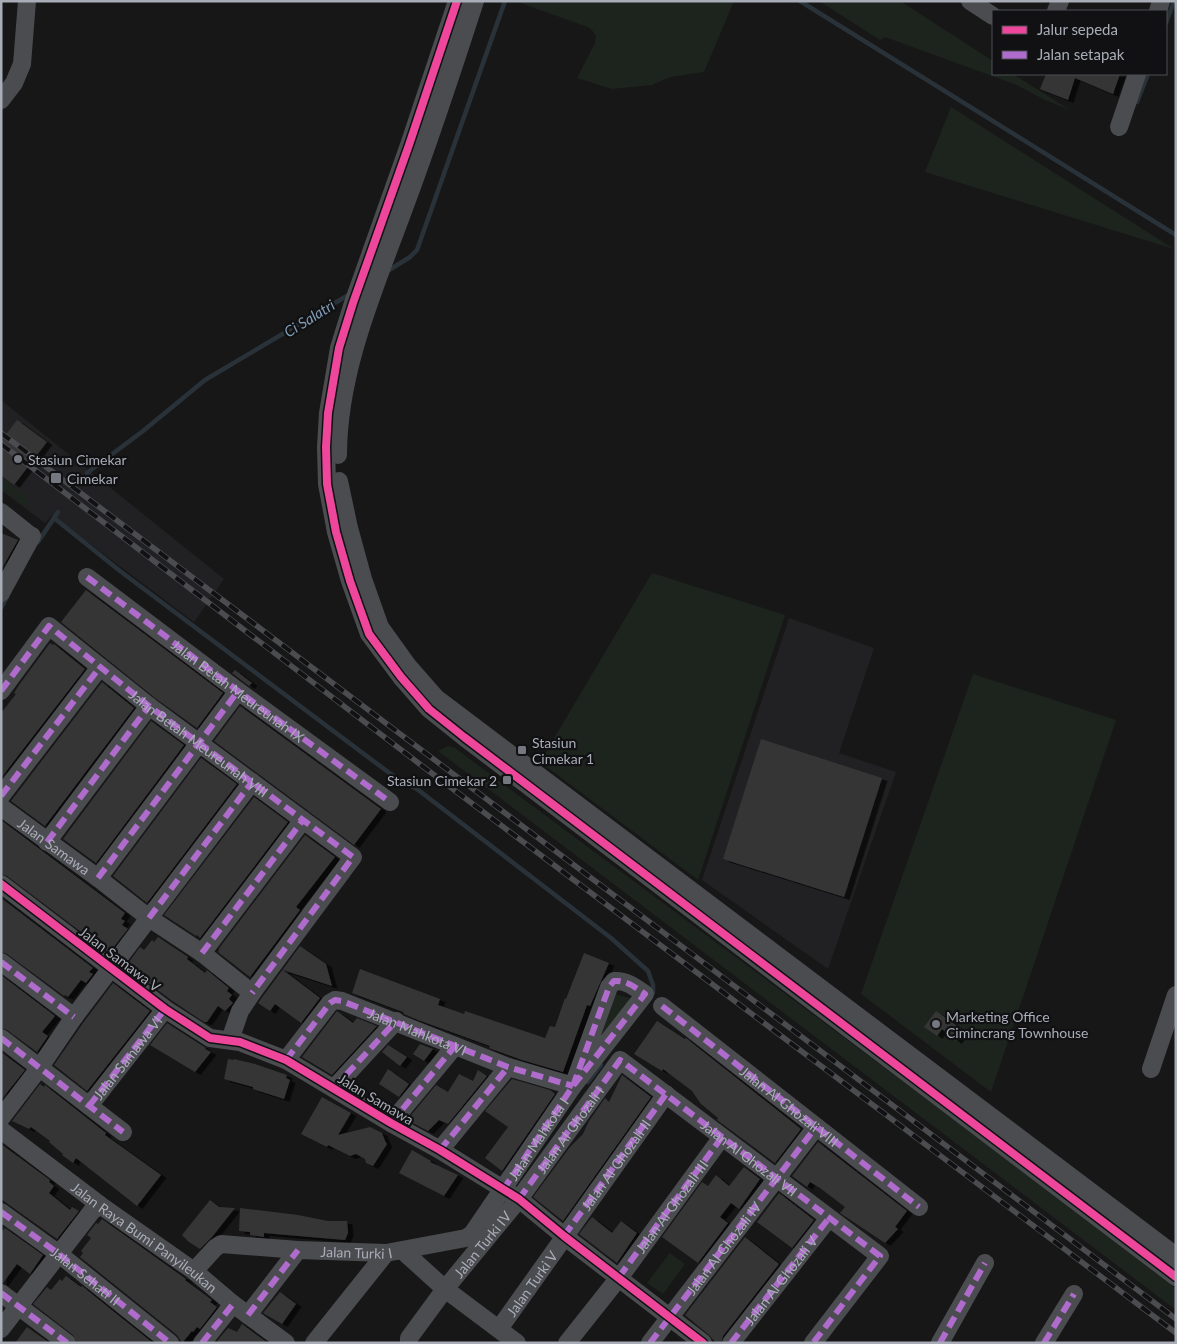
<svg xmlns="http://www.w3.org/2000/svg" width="1177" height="1344" font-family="Lato,sans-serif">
	<defs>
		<filter id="shadow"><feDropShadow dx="5.5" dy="3" stdDeviation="0" flood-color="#0009"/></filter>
	</defs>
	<rect width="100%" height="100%" fill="#171717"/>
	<g fill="#212123">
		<polygon points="1,400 224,579 194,622 52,515 45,523 1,490"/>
		<polygon points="789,618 874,648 839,753 896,772 828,969 702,880"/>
	</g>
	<g fill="#1d241e">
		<polygon points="522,1 734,1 704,72 670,77 652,85 612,89 577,78 595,43 596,35 590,28 521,3"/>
		<polygon points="819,1 900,1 993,61 993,74 1013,74 1070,110 1043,99 1017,85 885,37 880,40"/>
		<polygon points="951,107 1174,249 925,172"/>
		<polygon points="1,477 30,500 25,507 1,488"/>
		<polygon points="652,573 785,615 698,880 540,762"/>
		<polygon points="973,674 1116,720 991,1092 861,994"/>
		<polygon points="448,746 455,748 999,1153 1176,1289 1176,1310 438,751"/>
		<polygon points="611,993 640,1001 584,1070"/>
		<polygon points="670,1253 685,1264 663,1294 647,1283"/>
	</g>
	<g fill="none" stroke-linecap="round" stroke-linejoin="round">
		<g stroke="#2a3239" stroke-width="4.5">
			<polyline points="800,1 1176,235"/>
			<polyline points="1166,23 1174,1"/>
			<polyline points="1137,102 1148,74"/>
			<polyline points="386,272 410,257 417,250 505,1"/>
			<polyline points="87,473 143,431 205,380 350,294"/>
			<polyline points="54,518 120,571 376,763 399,780 417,789 611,938 648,971 653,985 653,993"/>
			<polyline points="38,542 58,512"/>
			<polyline points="1,608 7,597"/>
			<polyline points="588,1082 601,1065"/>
		</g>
	</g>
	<g fill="#353536" filter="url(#shadow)">
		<polygon points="1046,74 1120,74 1113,94 1075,78 1068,100 1040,89"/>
		<polygon points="17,420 47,442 14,485 1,475 1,441"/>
		<polygon points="1,533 18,540 1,570"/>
		<polygon points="86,590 223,693 197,728 155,698 61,622"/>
		<polygon points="50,643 53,645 54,644 85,669 1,778 1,713 16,694 14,693 19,685"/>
		<polygon points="235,670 252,683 249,686 232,673"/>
		<polygon points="102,682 134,708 45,826 11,801"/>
		<polygon points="240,706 381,809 354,845 214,741"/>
		<polygon points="151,721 184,745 96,863 63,839"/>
		<polygon points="761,739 882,778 844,897 723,859"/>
		<polygon points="201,758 237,784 147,903 113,876"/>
		<polygon points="254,797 288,822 200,938 197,935 196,936 164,915"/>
		<polygon points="1,820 125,913 121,919 125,921 122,925 128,929 109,953 7,876 1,874"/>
		<polygon points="305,835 335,857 296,907 300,910 250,977 218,952 220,947"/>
		<polygon points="1,898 93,968 89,972 93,974 86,983 81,980 68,997 65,995 64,996 7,954 1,952"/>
		<polygon points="158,937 188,957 187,959 205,973 207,970 229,988 227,991 232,995 229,999 233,1003 225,1011 218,1006 207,1022 204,1022 171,1000 126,966 140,947 144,950 152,940 154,942"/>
		<polygon points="300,946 326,964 332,986 283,970 320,998 301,1023 275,1004 270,1011 258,1003"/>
		<polygon points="584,953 609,963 590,1006 587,1005 563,1072 522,1060 489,1048 490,1046 418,1020 404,1014 403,1012 352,993 360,969 440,999 438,1005 464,1014 465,1011 545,1038 550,1026 555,1027 565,998 566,999"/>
		<polygon points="1,975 55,1016 42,1032 48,1036 37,1052 7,1030 1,1028"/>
		<polygon points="113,983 150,1011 87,1091 54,1065 83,1023"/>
		<polygon points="337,1011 353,1023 357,1018 377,1026 332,1075 302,1057"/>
		<polygon points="936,1011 964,1031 956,1041 942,1029 937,1036 924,1027"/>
		<polygon points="657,1021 685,1039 686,1038 801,1129 775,1163 717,1120 718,1118 701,1104 692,1091 663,1069 662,1071 634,1054"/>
		<polygon points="167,1023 206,1048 205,1049 211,1052 195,1072 150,1045"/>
		<polygon points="420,1044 433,1049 424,1061 413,1054"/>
		<polygon points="388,1045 407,1057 400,1066 382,1052"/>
		<polygon points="1,1052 25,1070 1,1100"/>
		<polygon points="228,1059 233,1060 234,1059 255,1064 287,1075 286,1078 290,1080 284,1099 253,1089 253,1087 224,1079"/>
		<polygon points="388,1069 409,1084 399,1097 379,1084"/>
		<polygon points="478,1070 487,1076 448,1124 439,1120 428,1131 407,1120 436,1085 448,1092 459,1074 473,1081"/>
		<polygon points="622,1075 651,1097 563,1221 533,1197 570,1147 583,1134 589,1121 605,1098 609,1102"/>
		<polygon points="512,1079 550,1090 555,1094 502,1171 485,1158 508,1127 485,1111"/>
		<polygon points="40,1084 44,1087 45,1085 106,1133 105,1135 161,1175 137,1206 76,1158 73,1163 62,1155 63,1154 49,1142 50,1141 31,1127 29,1129 12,1121"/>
		<polygon points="322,1097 351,1113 338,1135 370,1127 382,1133 385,1141 387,1144 373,1166 366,1163 365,1159 356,1154 350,1156 328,1145 327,1147 301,1134"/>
		<polygon points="818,1142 907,1211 895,1227 898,1229 885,1243 840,1213 845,1207 820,1188 810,1182 807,1187 792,1176"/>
		<polygon points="1,1144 50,1180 49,1182 54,1186 49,1193 70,1210 72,1207 79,1211 57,1239 1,1199"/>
		<polygon points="412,1150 431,1161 430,1162 458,1175 444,1196 399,1173"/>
		<polygon points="744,1167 760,1179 739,1209 731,1203 720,1217 728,1223 698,1263 662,1237 702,1182 708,1186 716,1175 729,1186"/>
		<polygon points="779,1193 814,1220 792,1248 757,1222"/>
		<polygon points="210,1200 219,1207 235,1208 212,1237 200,1249 189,1242 182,1235"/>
		<polygon points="240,1208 298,1215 328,1221 347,1221 348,1233 345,1240 264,1233 264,1237 250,1235 250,1232 239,1231"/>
		<polygon points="592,1217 612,1233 621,1221 637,1233 617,1263 579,1234"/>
		<polygon points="102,1219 186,1279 185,1280 212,1300 210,1302 217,1307 200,1329 197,1327 193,1332 192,1331 182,1343 177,1335 80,1257 83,1253 81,1251 91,1238 87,1235 96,1223 98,1224"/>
		<polygon points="5,1228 43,1255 30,1274 17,1264 3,1283 1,1283 1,1232"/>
		<polygon points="745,1237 779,1264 723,1336 721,1343 716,1343 709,1335 685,1315"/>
		<polygon points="66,1276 81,1287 82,1286 153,1343 77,1343 73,1335 33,1304 47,1287 51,1290 60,1279 62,1281"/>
		<polygon points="280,1292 296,1304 282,1324 263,1313"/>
		<polygon points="242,1324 268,1343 220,1343 217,1341 228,1328 237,1332"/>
		<polygon points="27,1327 47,1341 49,1343 15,1343"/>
	</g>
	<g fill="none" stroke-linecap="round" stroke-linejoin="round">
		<g stroke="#4b4c50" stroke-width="18">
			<polyline points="457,1 409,145 353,303 339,348 328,413 326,447 327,484 336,532 350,581 369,634 401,677 429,709 464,737 1176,1277"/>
			<polyline points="970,1 993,16"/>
			<polyline points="1056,11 1060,1"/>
			<polyline points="1158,11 1161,1"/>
			<polyline points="1,100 14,83 22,64 27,1"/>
			<polyline points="1119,127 1137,74"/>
			<path d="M338 455C338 368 377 283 406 203 431 136 453 69 475 1"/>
			<polyline points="339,481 349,528 363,579 380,627 408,666 436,698 1176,1256"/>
			<polyline points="1,512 31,536"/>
			<polyline points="87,577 238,691 390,802"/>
			<polyline points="1,593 32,536"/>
			<polyline points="1,691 49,626 149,706 353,857 252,993 240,1011 230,1040"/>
			<polyline points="1,796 100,667"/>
			<path id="s1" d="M1 807 98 878 149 918 202 953 252 993"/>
			<polyline points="47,842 149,706"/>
			<polyline points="98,878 238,691"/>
			<polyline points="1,884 111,968 165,1009 210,1038 240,1042 286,1060 391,1123 440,1150 519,1199 564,1236 703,1343"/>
			<polyline points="202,953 303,820"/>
			<polyline points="1,962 74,1017"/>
			<polyline points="662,1006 919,1207"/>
			<polyline points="1,1038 123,1132"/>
			<polyline points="286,1060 330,1003 335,1000 342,1001 508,1067 573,1086"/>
			<polyline points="1151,1069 1176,995"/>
			<polyline points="334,1088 396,1021"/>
			<path id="s2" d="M89 1106 165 1009"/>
			<polyline points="1,1118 40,1067 74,1017 252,782"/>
			<polyline points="391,1123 455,1046"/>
			<path id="s3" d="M1 1130 100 1205 194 1271 233 1304 286 1343"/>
			<polyline points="440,1150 508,1067"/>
			<path id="s4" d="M1 1212 59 1254 170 1343"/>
			<polyline points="403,1251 445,1289 517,1343"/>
			<path id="s5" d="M194 1271 215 1248 221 1244 298 1250 386 1253 466 1238 472 1234 573 1086 645 994C635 987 626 980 614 981L609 987 573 1086"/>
			<polyline points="1,1293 67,1343"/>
			<polyline points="248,1315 298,1250"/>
			<polyline points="1,1329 92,1211 100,1205"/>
			<path id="s6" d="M499 1329 666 1094"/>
			<polyline points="202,1343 233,1304"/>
			<polyline points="314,1343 386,1253"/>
			<path id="s7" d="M409 1343V1338L445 1289 519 1199 620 1060 880 1256 813 1343"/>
			<polyline points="567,1343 625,1270 722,1137"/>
			<path id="s8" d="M650 1343 816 1127"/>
			<path id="s9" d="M731 1343 829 1218"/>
			<polyline points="940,1343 985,1263"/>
			<polyline points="1044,1343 1074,1294"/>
		</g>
		<defs>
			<g id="rail">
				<polyline points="1,433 1176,1319"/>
				<polyline points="1,444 417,762 1176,1333"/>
			</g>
		</defs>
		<use href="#rail" stroke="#4b4c4f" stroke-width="5.5"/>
		<use href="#rail" stroke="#111113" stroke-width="4" stroke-dasharray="11" stroke-linecap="butt"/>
		<g stroke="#b06ccc" stroke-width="6" stroke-dasharray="12 6" stroke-linecap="butt">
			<path id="s10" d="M87 577 238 691 390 802"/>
			<path id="s11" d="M1 691 49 626 149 706 353 857 252 993"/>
			<polyline points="1,796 100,667"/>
			<polyline points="47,842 149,706"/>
			<polyline points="98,878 238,691"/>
			<polyline points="149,918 252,782"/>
			<polyline points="202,953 303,820"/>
			<polyline points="1,962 74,1017"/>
			<path id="s12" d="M662 1006 919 1207"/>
			<polyline points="1,1038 123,1132"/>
			<path id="s13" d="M286 1060 330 1003 335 1000 342 1001 508 1067 573 1086"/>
			<polyline points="334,1088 396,1021"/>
			<polyline points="89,1106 165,1009"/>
			<polyline points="391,1123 455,1046"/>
			<polyline points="440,1150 508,1067"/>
			<path id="s14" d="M503 1190 573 1086 645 994C635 987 626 980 614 981L609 987 573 1086"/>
			<path id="s15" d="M519 1199 620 1060 880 1256 813 1343"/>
			<polyline points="1,1212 59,1254 170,1343"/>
			<path id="s16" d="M564 1236 666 1094"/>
			<path id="s17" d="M619 1277 722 1137"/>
			<polyline points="1,1293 67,1343"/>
			<polyline points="248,1315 298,1250"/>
			<polyline points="202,1343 233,1304"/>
			<polyline points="650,1343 816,1127"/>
			<polyline points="731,1343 829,1218"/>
			<polyline points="940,1343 985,1263"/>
			<polyline points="1044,1343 1074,1294"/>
		</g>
		<defs>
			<g id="cycleway">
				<polyline points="457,1 409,145 353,303 339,348 328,413 326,447 327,484 336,532 350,581 369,634 401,677 429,709 464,737 1176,1277"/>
				<polyline points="1,884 111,968 165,1009 210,1038 240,1042 286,1060 391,1123 440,1150 519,1199 564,1236 703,1343"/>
			</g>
		</defs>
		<use href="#cycleway" stroke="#111113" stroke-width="11"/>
		<use href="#cycleway" stroke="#ed469a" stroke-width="8"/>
	</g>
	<g fill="#757880" stroke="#111113" stroke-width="2">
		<circle cx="18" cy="459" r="5"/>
		<rect x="50" y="472" width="12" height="12" rx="2.5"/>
		<rect x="517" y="745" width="10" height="10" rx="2.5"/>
		<rect x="502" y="775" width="10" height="10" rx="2.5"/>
		<circle cx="936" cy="1024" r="5"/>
	</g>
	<g text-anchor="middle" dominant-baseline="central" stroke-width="4.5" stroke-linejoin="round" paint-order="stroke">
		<g font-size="14" fill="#a8adb8" stroke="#111113" text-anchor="start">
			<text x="28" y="459">Stasiun Cimekar</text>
			<text x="67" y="478">Cimekar</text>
			<text x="532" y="742">Stasiun<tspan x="532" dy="16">Cimekar 1</tspan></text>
			<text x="497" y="780" text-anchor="end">Stasiun Cimekar 2</text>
			<text x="946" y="1016">Marketing Office<tspan x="946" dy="16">Cimincrang Townhouse</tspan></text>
		</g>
		<g font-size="14" fill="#a8adb8" stroke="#111113">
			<text stroke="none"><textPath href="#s10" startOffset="189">Jalan Betah Meureunah IX</textPath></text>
			<text stroke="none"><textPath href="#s11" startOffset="271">Jalan Betah Meureunah VIII</textPath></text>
			<text stroke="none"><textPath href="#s1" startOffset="66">Jalan Samawa</textPath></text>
			<text transform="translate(120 959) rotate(37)">Jalan Samawa V</text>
			<text stroke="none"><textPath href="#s13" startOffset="166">Jalan Mahkota VI</textPath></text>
			<text stroke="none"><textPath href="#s2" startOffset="62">Jalan Samawa VI</textPath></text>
			<text transform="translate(376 1099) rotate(31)">Jalan Samawa</text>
			<text stroke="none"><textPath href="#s12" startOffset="162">Jalan Al Ghozali VIII</textPath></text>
			<text stroke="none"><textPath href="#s15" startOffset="86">Jalan Al Ghozali I</textPath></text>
			<text stroke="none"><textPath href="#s14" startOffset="62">Jalan Mahkota I</textPath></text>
			<text stroke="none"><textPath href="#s15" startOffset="334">Jalan Al Ghozali VII</textPath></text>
			<text stroke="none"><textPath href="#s16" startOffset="88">Jalan Al Ghozali II</textPath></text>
			<text stroke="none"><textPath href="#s17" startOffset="88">Jalan Al Ghozali III</textPath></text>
			<text stroke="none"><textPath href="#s3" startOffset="179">Jalan Raya Bumi Panyileukan</textPath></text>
			<text stroke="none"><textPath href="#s7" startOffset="124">Jalan Turki IV</textPath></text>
			<text stroke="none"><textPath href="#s8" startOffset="120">Jalan Al Ghozali IV</textPath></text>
			<text stroke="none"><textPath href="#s5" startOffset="174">Jalan Turki I</textPath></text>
			<text stroke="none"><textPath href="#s4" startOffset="106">Jalan Sehati II</textPath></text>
			<text stroke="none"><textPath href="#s9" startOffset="80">Jalan Al Ghozali V</textPath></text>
			<text stroke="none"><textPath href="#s6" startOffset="56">Jalan Turki V</textPath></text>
		</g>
		<g font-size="15" font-style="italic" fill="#7f9bb3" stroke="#111113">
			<text transform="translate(309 318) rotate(-32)">Ci Salatri</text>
		</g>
	</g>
	<rect width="1177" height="1344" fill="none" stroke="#a8adb8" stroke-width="5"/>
	<rect x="992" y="10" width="175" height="65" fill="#111113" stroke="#4d4f55"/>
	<rect x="1002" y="26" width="25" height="8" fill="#ed469a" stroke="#4d4f55"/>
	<text x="1037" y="35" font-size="15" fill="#a8adb8">Jalur sepeda</text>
	<rect x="1002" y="51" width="25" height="8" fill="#b06ccc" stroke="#4d4f55"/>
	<text x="1037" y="60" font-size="15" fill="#a8adb8">Jalan setapak</text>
</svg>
